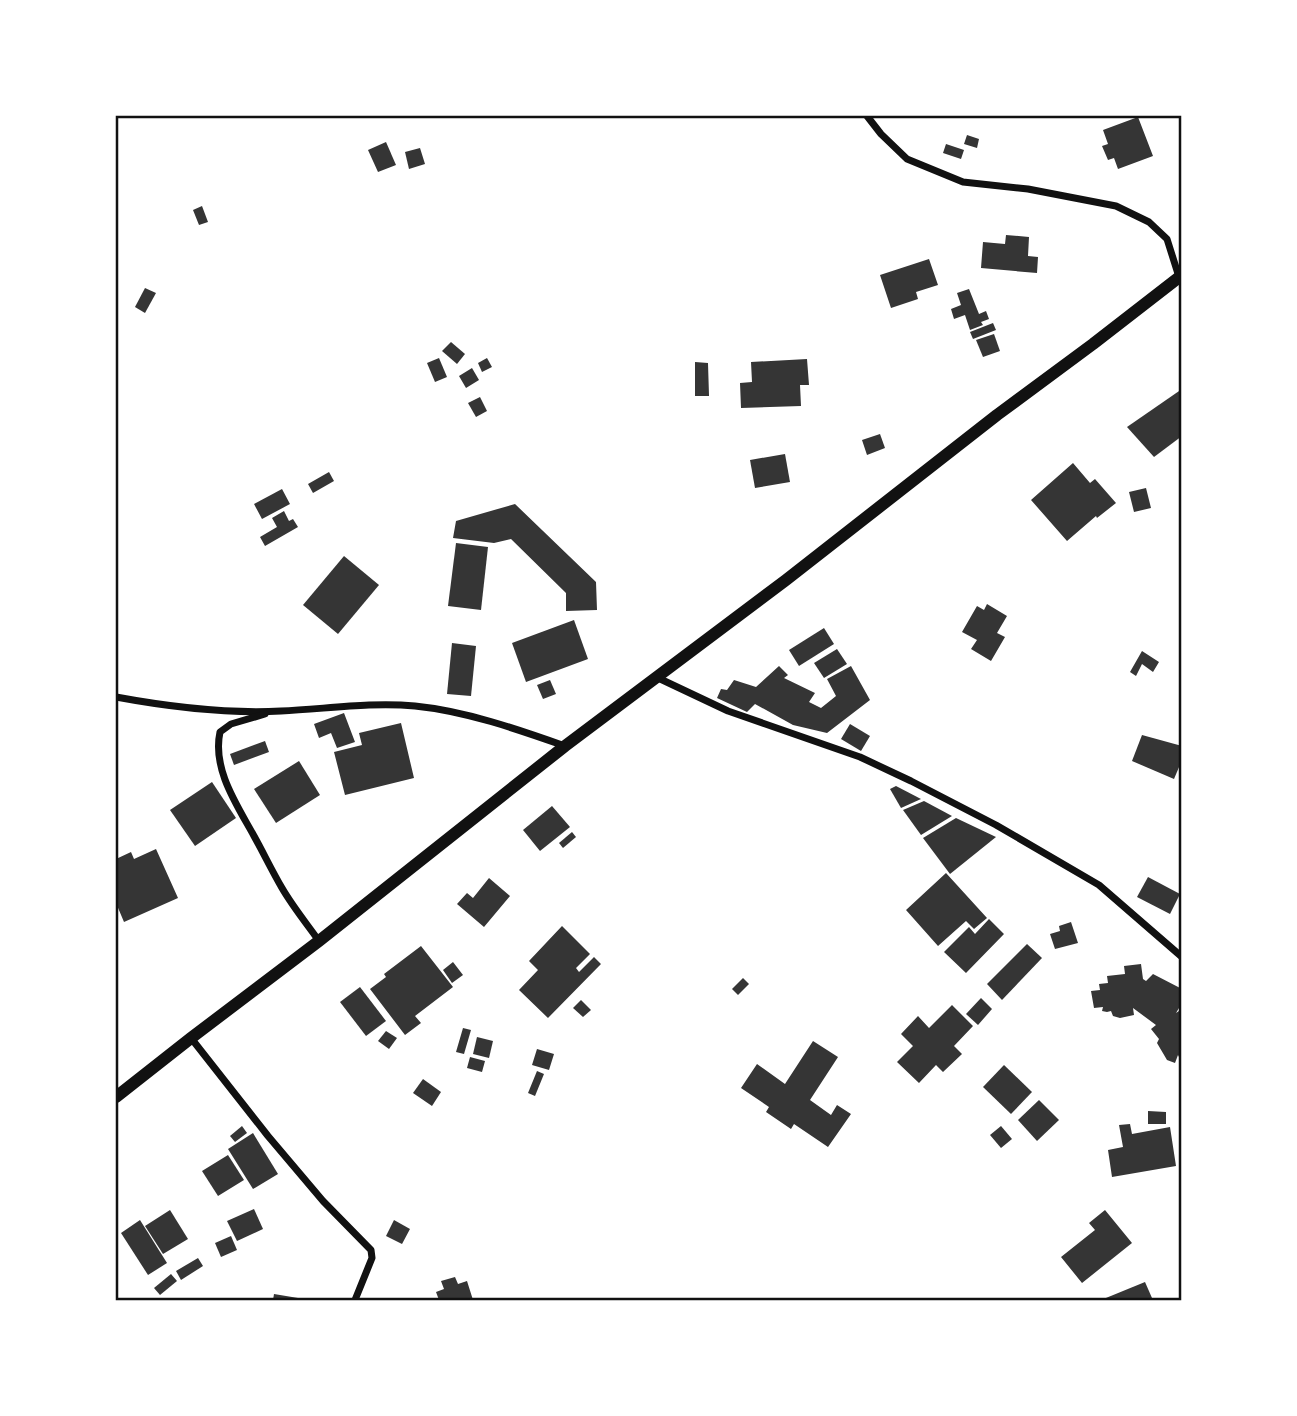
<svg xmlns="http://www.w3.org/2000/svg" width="1297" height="1416" font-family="Rubik,sans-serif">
	<rect width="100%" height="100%" fill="#fff"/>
	<g fill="#353535">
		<polygon points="1138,117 1153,156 1118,169 1114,158 1108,160 1102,146 1108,144 1103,130"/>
		<polygon points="967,135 979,139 977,148 964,144"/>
		<polygon points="386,142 396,165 378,172 368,150"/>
		<polygon points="946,144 964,150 961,159 943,153"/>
		<polygon points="420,148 425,164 409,169 405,152"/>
		<polygon points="202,206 208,222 199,225 193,210"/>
		<polygon points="1006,235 1029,237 1028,256 1038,257 1037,273 981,268 983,242 1005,244"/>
		<polygon points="929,259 938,285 916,292 918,299 891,308 880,275"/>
		<polygon points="145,288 156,293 145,313 135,307"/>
		<polygon points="969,289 979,314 986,311 989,319 981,322 983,325 970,330 965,315 954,319 951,309 961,305 957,293"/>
		<polygon points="993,323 996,330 973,339 970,332"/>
		<polygon points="994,334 1000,351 983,357 976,340"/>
		<polygon points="451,342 465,354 457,364 442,351"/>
		<polygon points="439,358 447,377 435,382 427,363"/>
		<polygon points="487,358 492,367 482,372 478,363"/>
		<polygon points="807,359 809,385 800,385 801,406 741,408 740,383 752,382 751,362"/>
		<polygon points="695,362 708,363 709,396 695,396"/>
		<polygon points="472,368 479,380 466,388 459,376"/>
		<polygon points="1182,389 1182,436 1154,457 1127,427"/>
		<polygon points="480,397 487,411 476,417 468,403"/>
		<polygon points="880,434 885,448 867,455 862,440"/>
		<polygon points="785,454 790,482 755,488 750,460"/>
		<polygon points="1073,463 1090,483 1095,479 1116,503 1097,518 1096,516 1067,541 1031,500"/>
		<polygon points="329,472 334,481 313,493 308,484"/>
		<polygon points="1146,488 1151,508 1134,512 1129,492"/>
		<polygon points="282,489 290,504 262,519 254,504"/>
		<polygon points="515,504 596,582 597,610 566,611 566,593 511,539 494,543 453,538 456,521"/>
		<polygon points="284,511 289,521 293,519 298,527 265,546 260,537 277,527 272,518"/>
		<polygon points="456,543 488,547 481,610 448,606"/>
		<polygon points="344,556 379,585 338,634 303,605"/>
		<polygon points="987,604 1007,616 997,633 1005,637 991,661 971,649 977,640 962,632 977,606 984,610"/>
		<polygon points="574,620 588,659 526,682 512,643"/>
		<polygon points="824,628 834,644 799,666 789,650"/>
		<polygon points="452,643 476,646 471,696 447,694"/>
		<polygon points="837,649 847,664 824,678 814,663"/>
		<polygon points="1142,651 1159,662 1153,672 1142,664 1136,676 1130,672"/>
		<polygon points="779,666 788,675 784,678 815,693 809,702 821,708 836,696 827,679 851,666 870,700 827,733 793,725 755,704 747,712 717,698 721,689 727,690 734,680 756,687"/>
		<polygon points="550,680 556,694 543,699 537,685"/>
		<polygon points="344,713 355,742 337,748 331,733 319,738 314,724"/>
		<polygon points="401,723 414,778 345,795 334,752 362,745 359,733"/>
		<polygon points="850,724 870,736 861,751 841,739"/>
		<polygon points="1142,735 1182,746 1182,760 1174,779 1132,761"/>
		<polygon points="265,741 269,752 234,765 230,754"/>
		<polygon points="299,761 320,795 276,823 254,789"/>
		<polygon points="212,782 236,818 195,846 170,810"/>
		<polygon points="896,786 921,799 901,808 890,789"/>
		<polygon points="924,801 952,816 921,835 903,810"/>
		<polygon points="552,806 570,827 540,851 523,830"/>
		<polygon points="956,818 996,837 950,874 923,838"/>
		<polygon points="572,832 576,837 563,848 559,843"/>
		<polygon points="156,849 178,898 124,922 116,903 116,859 131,852 134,859"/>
		<polygon points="946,873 987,918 974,929 966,921 938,946 906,910"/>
		<polygon points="1148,877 1180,894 1170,914 1137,897"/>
		<polygon points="489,878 510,896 484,927 457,904 467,893 473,898"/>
		<polygon points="989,919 1004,934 966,973 944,952 969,927 975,934"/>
		<polygon points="1071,922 1078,943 1055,949 1050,934 1060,931 1059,926"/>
		<polygon points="562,926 590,954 576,968 579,972 594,957 601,964 548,1018 519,990 538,970 529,961"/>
		<polygon points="1027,944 1042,958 1002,1000 987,984"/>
		<polygon points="421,946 453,987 415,1016 421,1023 405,1035 370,989 386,977 384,974"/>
		<polygon points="453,962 463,975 452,983 443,970"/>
		<polygon points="1141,964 1143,979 1146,981 1153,974 1182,989 1182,1003 1176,1013 1182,1009 1182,1063 1178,1055 1175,1063 1167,1060 1157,1043 1159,1039 1151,1029 1156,1025 1133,1008 1134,1015 1120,1018 1113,1016 1111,1011 1107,1012 1102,1011 1103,1007 1094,1008 1091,991 1100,990 1099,984 1108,983 1107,976 1125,974 1124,966"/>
		<polygon points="743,978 749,984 738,995 732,989"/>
		<polygon points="360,987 386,1021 366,1036 340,1002"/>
		<polygon points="981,998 992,1009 978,1025 966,1014"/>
		<polygon points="581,1000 591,1010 583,1017 573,1008"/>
		<polygon points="952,1005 973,1026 954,1046 962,1054 943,1072 936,1065 919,1083 897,1062 913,1046 901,1034 918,1016 929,1028"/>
		<polygon points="463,1028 471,1030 464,1054 456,1052"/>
		<polygon points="386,1031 397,1038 389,1049 378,1041"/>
		<polygon points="477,1037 493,1041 489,1058 473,1054"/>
		<polygon points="813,1041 838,1057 810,1100 831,1115 837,1105 851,1114 828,1147 794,1124 791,1129 766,1112 769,1107 741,1088 757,1064 785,1084"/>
		<polygon points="537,1049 554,1054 549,1070 532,1065"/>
		<polygon points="470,1057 485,1061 482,1072 467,1068"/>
		<polygon points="1004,1065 1032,1092 1011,1114 983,1087"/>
		<polygon points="537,1071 544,1074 535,1096 528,1093"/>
		<polygon points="423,1079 441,1092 432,1106 413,1093"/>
		<polygon points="1039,1100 1059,1120 1037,1141 1018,1120"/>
		<polygon points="1148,1111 1166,1112 1166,1124 1148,1124"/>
		<polygon points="1130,1124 1132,1134 1170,1127 1176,1166 1112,1177 1108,1150 1123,1147 1119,1125"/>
		<polygon points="242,1126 247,1133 235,1142 230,1136"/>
		<polygon points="1001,1126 1012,1139 1001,1148 990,1135"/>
		<polygon points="253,1133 278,1174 253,1189 228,1149"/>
		<polygon points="228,1155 244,1180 218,1196 202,1171"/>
		<polygon points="254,1209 263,1229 237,1241 227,1221"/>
		<polygon points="170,1210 188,1239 163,1254 145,1226"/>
		<polygon points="1105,1210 1132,1243 1082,1283 1061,1257 1095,1230 1089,1223"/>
		<polygon points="140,1220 167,1263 148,1275 121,1233"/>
		<polygon points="394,1220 410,1229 402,1244 386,1236"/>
		<polygon points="231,1236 237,1250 221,1257 215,1243"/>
		<polygon points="198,1258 203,1266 181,1280 176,1271"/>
		<polygon points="171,1274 177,1281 160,1295 154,1288"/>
		<polygon points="455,1277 458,1284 467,1281 473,1300 439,1300 436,1292 444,1289 441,1281"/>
		<polygon points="1145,1282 1152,1298 1147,1300 1101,1300"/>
		<polygon points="274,1294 304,1299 304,1300 273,1300"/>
	</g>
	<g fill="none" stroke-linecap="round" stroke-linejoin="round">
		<g stroke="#111" stroke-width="7">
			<polyline points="867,116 881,134 907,159 963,182 1028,189 1116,206 1149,222 1167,239 1179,277"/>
			<polyline points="656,677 728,711 860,757 911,781 996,825 1099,885 1182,957"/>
			<path d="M116 697C170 707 225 714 281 711 326 709 370 702 415 706 465 711 517 729 565 746"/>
			<path d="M265 714 231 724 220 732C212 769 237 805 254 836 264 854 272 871 282 888 293 907 307 924 319 941"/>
			<polyline points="191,1038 268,1136 323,1201 371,1250 372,1258 355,1300"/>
		</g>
		<polyline stroke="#111" stroke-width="12" points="116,1097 191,1038 319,941 565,746 786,580 997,415 1093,344 1182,275"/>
	</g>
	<rect width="1297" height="1416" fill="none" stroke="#ffffff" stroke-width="234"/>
	<rect x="117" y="117" width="1063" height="1182" fill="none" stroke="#111" stroke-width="2.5"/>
</svg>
